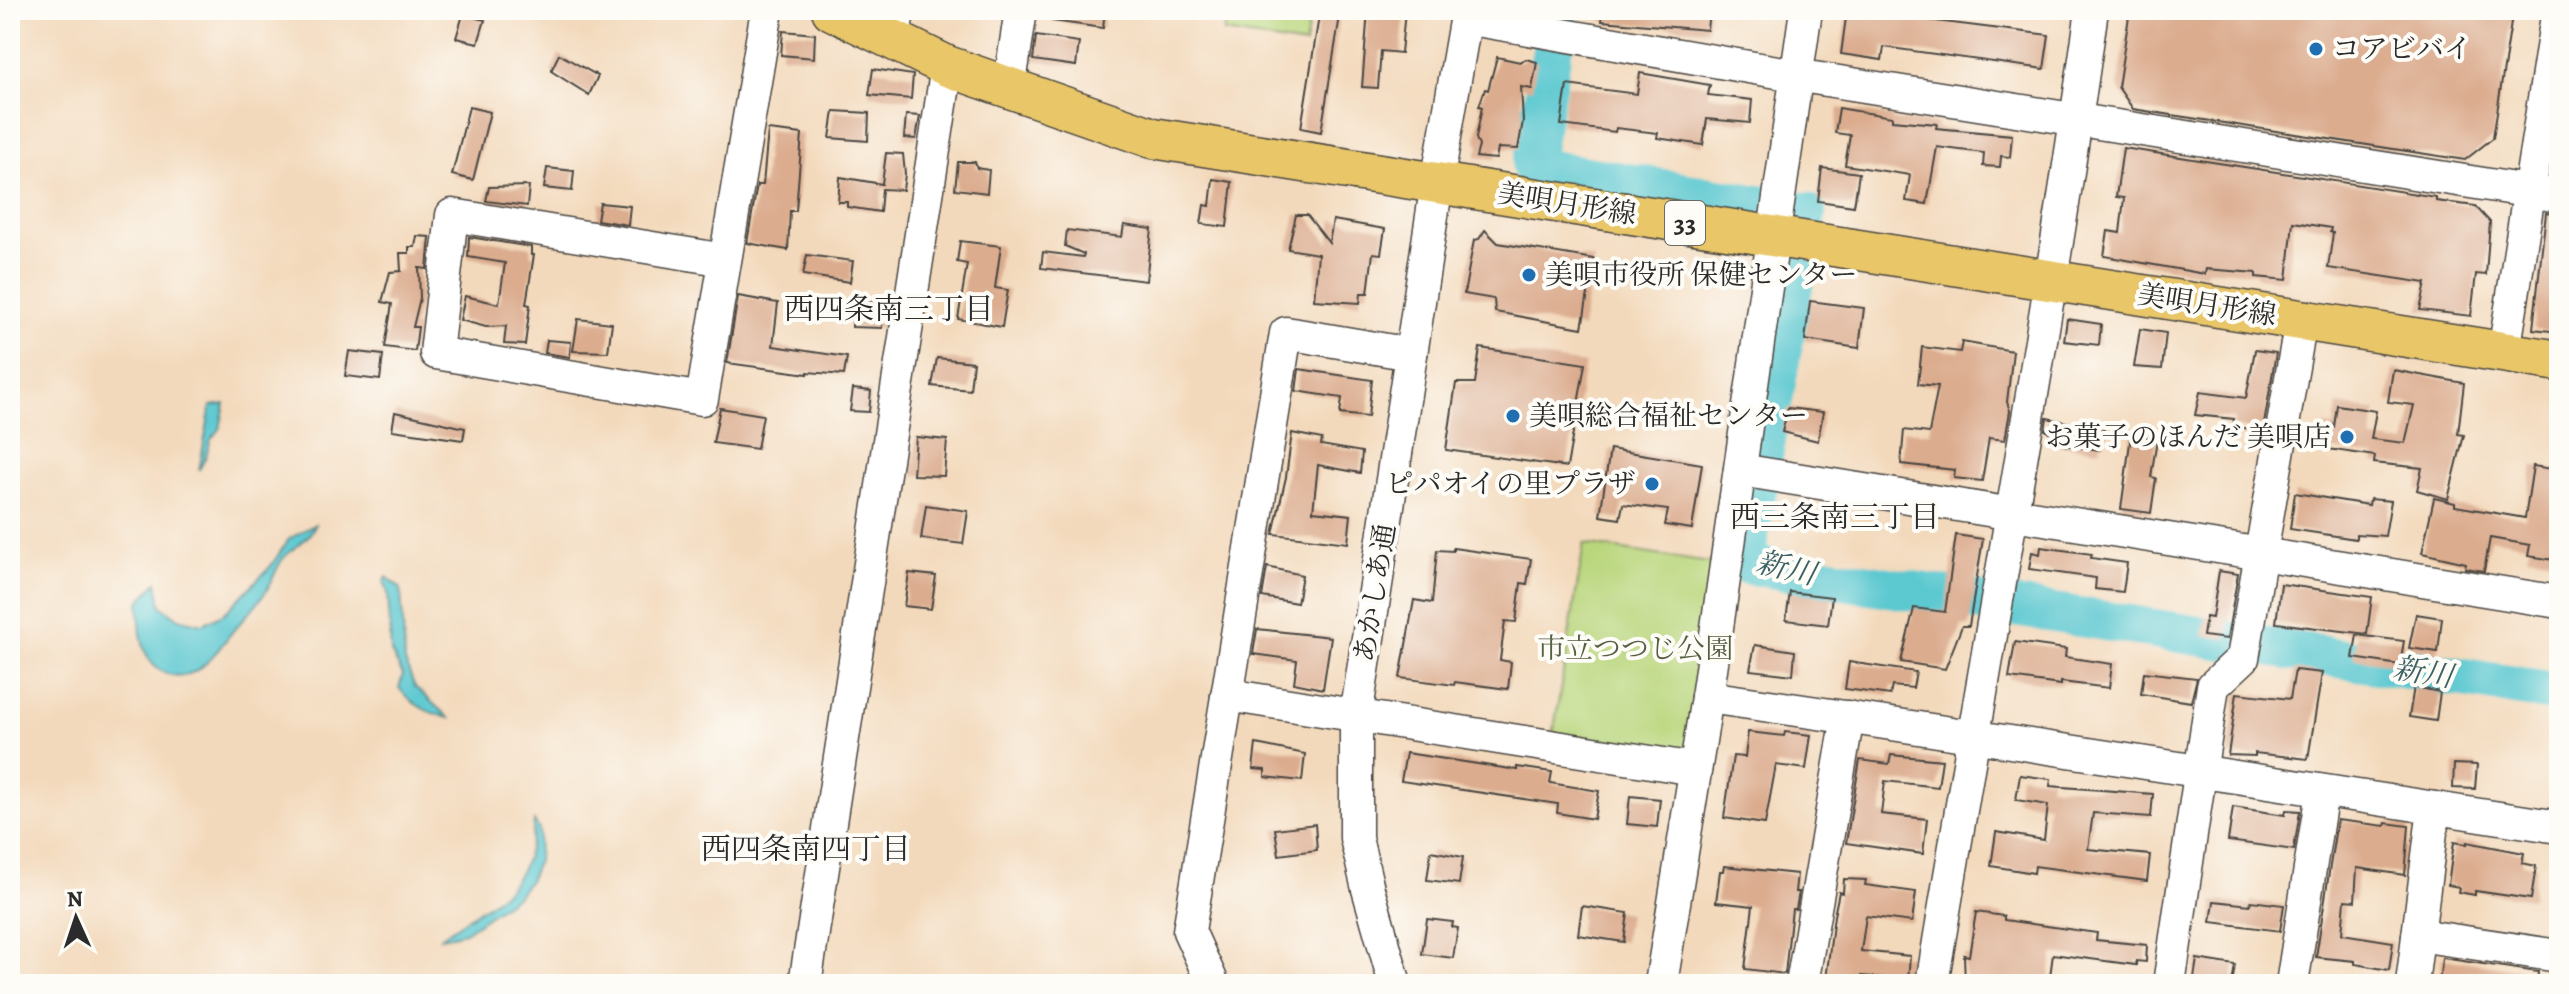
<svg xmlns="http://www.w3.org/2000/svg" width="2569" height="994" font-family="Alegreya,'Noto Serif JP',serif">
	<rect width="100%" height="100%" fill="#fdfcf7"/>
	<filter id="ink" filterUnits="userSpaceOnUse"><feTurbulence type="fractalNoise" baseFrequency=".0125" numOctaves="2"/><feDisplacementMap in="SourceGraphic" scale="16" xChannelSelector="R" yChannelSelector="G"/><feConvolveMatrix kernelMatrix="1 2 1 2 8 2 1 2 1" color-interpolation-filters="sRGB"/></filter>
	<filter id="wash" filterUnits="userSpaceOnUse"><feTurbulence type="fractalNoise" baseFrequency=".006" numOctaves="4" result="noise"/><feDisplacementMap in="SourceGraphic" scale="32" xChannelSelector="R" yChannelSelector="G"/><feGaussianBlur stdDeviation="1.8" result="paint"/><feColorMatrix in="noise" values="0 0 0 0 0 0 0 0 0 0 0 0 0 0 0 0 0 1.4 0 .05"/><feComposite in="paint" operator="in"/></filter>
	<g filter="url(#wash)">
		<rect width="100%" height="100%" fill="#f3d9bb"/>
		<g fill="#b9d67c" stroke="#728054" stroke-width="2">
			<polygon points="1228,10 1311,10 1305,45 1224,32"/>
			<polygon points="1584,544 1717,564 1686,753 1553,735"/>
		</g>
		<g fill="#5bc8d0" stroke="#437a7e" stroke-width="2">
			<polygon points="225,404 220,429 211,439 205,459 199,470 211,406"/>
			<path d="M315 524C310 541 292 546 282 560 275 570 272 583 265 593 256 606 243 619 233 631 216 651 197 686 165 673 139 662 140 627 139 602L157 582 161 606 178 618 203 624 225 613 270 567 289 539Z"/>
			<path d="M387 577 401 589 405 662 415 687 449 718C428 713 412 705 399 688L403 675 391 652 388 593 384 581Z"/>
			<path d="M534 821 539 829 538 860 530 879 518 895 465 932 439 938C492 898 527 895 534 821Z"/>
		</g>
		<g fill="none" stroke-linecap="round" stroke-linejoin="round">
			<polyline stroke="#5bc8d0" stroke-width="40" points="1559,10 1532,167 1806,213 1744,564 2559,693"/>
		</g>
		<g id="blocks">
			<g fill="#dbac8e">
				<polygon points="1052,10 1105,10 1103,28 1052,21"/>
				<polygon points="1320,10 1341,10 1321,132 1301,128"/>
				<polygon points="1368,10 1405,10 1401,53 1381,51 1378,88 1362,87"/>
				<polygon points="1603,10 1709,10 1707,30 1602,21"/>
				<polygon points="1847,10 2049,35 2044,69 1884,47 1882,60 1841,54"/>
				<polygon points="2130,10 2513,10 2493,138 2465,160 2133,109 2118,87"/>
				<polygon points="463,15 485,20 478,43 456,38"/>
				<polygon points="783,31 815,34 814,58 781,55"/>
				<polygon points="1036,36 1079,42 1076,66 1033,60"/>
				<polygon points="559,54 598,76 589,95 551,71"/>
				<polygon points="1497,57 1520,62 1526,59 1537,62 1532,89 1521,87 1523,121 1518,149 1498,148 1496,159 1476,157 1479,146 1476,138 1482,107 1479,106 1485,89 1488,90"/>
				<polygon points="873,69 913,75 911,99 869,95"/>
				<polygon points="1640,73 1710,85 1708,95 1752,100 1750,123 1707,119 1703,145 1657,138 1658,133 1616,128 1615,132 1561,125 1567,85 1637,94"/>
				<polygon points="469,107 490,112 473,180 452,175"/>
				<polygon points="1839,108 1892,117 1892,120 1937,124 1936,128 2012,135 2010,157 2001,156 2000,167 1983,166 1984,153 1937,147 1927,204 1906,201 1910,175 1845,165 1850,135 1835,133"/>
				<polygon points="834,111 869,113 868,141 830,138"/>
				<polygon points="906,115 920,116 916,139 904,138"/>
				<polygon points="768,130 802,134 796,211 790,211 788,250 747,243 757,185 763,185"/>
				<polygon points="2123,148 2436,197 2436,201 2475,206 2490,222 2486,275 2476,274 2471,316 2420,310 2426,283 2328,268 2333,233 2330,232 2331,228 2293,222 2287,280 2256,277 2256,273 2206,269 2205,274 2104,256 2108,231 2120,233 2124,198 2116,197"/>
				<polygon points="886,153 903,154 905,174 903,190 882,189 880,212 847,207 847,202 838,202 840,177 882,184"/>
				<polygon points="958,162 975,162 977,168 989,170 987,193 955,189"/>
				<polygon points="547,168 574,171 572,191 544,188"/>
				<polygon points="1822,168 1859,173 1854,206 1818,201"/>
				<polygon points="1213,179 1232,182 1227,227 1201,224 1204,205 1210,206"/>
				<polygon points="529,186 527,206 486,201 489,187"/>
				<polygon points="600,203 630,206 628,225 597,220"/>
				<polygon points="2546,213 2559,215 2559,332 2533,329"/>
				<polygon points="1296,215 1307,215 1329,243 1333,220 1385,229 1381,254 1373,253 1368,293 1361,293 1360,303 1314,300 1318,254 1288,249"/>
				<polygon points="1124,225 1152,229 1146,281 1041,268 1043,252 1083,257 1084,254 1065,246 1067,230 1122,237"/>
				<polygon points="1485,230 1498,243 1594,259 1582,328 1495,312 1494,299 1464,294 1474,240 1479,239"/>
				<polygon points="417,236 430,237 427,269 419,268 420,298 413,327 418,327 415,351 385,347 392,304 382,302 390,272 401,271 400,253 409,253 409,247 415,247"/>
				<polygon points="469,237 531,247 531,255 534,255 526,304 530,305 525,345 504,344 506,326 486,327 460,320 465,296 499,304 505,263 468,257"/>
				<polygon points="960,241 1001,246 995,288 1008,290 1002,327 958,319 967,264 957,262"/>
				<polygon points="807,255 853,261 850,282 803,275"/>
				<polygon points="738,296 778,303 773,346 847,357 844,375 808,372 808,374 727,363"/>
				<polygon points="1810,301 1864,308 1859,348 1805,340"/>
				<polygon points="854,302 883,303 882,328 852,327"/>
				<polygon points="578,319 612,323 608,352 573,351"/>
				<polygon points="2067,319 2101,324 2099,345 2064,341"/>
				<polygon points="2140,329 2166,333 2162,369 2134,367"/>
				<polygon points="547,340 571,342 570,357 545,353"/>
				<polygon points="1962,342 2013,351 2007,402 2010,411 2005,440 1989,438 1982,481 1954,478 1955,470 1901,464 1904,430 1929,433 1938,386 1918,384 1922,347 1960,352"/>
				<polygon points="1480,348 1585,364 1567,467 1446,450 1456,383 1475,383"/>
				<polygon points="2255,350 2276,353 2263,430 2233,427 2234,419 2195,415 2200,392 2246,398"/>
				<polygon points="349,351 383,355 380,380 345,376"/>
				<polygon points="937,358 973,362 970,390 932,386"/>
				<polygon points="1299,369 1372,380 1368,417 1340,414 1342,398 1296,391"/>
				<polygon points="2393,370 2464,383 2458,434 2464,435 2448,499 2417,490 2422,468 2374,463 2375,456 2321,448 2325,426 2334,427 2337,405 2376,411 2371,439 2405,443 2414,405 2388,402"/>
				<polygon points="853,389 871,391 869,412 850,411"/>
				<polygon points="720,408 763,415 757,449 713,443"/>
				<polygon points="1788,408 1823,412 1818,441 1782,432"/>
				<polygon points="395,412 465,428 463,440 392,430"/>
				<polygon points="2047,418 2104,430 2100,450 2063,445 2062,438 2045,430"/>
				<polygon points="1292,433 1322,439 1321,445 1362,452 1360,473 1318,465 1313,511 1351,515 1348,543 1273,534 1286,477"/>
				<polygon points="2131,435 2157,439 2151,477 2156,478 2151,513 2121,509"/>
				<polygon points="916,437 947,440 944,476 913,475"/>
				<polygon points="1610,449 1702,464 1692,529 1665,525 1668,510 1623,504 1620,519 1600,516"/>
				<polygon points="2533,466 2559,470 2559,533 2555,560 2528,556 2530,545 2490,538 2484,571 2465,568 2466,563 2422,553 2434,498 2455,503 2455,506 2525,518"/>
				<polygon points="2295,493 2369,505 2370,499 2391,501 2385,536 2356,534 2356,539 2290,529"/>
				<polygon points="926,505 968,511 963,544 921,539"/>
				<polygon points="1956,535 1983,539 1969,626 1962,626 1945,669 1901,662 1914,608 1945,612"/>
				<polygon points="2041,547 2092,554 2091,558 2127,563 2123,592 2095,589 2096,578 2029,569 2032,552 2040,554"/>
				<polygon points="1453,548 1531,559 1527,584 1521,583 1516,622 1505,621 1500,660 1511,662 1508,689 1455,682 1454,685 1400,678 1414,600 1432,603 1437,550 1453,551"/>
				<polygon points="1267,567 1302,575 1297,603 1262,597"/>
				<polygon points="2219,571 2238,574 2227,639 2203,636 2206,617 2212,618"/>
				<polygon points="909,573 936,576 931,609 904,606"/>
				<polygon points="2281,584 2372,597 2367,634 2276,623"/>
				<polygon points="1790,592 1832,597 1828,625 1786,620"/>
				<polygon points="2416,614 2442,618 2438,652 2409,648"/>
				<polygon points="1257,629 1331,637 1323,689 1294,683 1297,660 1253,654"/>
				<polygon points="2357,635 2404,641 2400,665 2353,658"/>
				<polygon points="2015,642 2066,649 2065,657 2112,664 2109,688 2061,682 2061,685 2009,678"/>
				<polygon points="1755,645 1795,651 1793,675 1750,670"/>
				<polygon points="1849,662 1916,672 1913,688 1892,686 1890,695 1845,689"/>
				<polygon points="2295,670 2322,673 2308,759 2255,753 2255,756 2228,755 2237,693 2290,699"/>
				<polygon points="2144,672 2197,678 2191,702 2141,694"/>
				<polygon points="2414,687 2440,692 2436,721 2409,717"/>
				<polygon points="1748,732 1784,736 1785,732 1811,735 1806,769 1776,765 1765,824 1724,818 1733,756 1745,757"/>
				<polygon points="1256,744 1305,754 1302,781 1265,777 1265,770 1253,769"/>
				<polygon points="1406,753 1517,770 1517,767 1552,772 1550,783 1599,791 1594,819 1557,813 1558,804 1401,781"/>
				<polygon points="1891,755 1942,760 1938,787 1885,781 1881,814 1927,819 1923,854 1846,843 1860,760 1889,764"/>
				<polygon points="2454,764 2477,765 2475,789 2453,788"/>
				<polygon points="2020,775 2051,779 2050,786 2153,794 2151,817 2093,813 2088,849 2150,855 2147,881 2035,866 2034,873 1991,866 1996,832 2044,840 2048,805 2016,800"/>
				<polygon points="1630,796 1660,799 1657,827 1627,824"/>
				<polygon points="2233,807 2285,815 2286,810 2300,811 2294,850 2228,841"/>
				<polygon points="2337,820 2385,826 2386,823 2409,826 2405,875 2357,868 2355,901 2345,900 2342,934 2393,942 2389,970 2355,964 2355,961 2316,957"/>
				<polygon points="1315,824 1317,850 1279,855 1275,829"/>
				<polygon points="2454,842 2467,844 2467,842 2524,853 2522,863 2536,866 2531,899 2475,891 2475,895 2458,892 2459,887 2448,885"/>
				<polygon points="1431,851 1463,857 1459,884 1427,880"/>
				<polygon points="1724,866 1797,874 1795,892 1799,892 1796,909 1792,909 1785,974 1745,969 1753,906 1716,902 1720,871 1723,871"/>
				<polygon points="1844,879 1866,880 1865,885 1916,892 1912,922 1866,916 1861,951 1910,956 1908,980 1862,976 1861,984 1857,984 1826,980 1834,916 1839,892 1843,893"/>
				<polygon points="2214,901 2250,905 2251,901 2284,905 2280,931 2211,922"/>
				<polygon points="1582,906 1628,913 1624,942 1578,935"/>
				<polygon points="1976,912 2004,916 2004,920 2097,933 2096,940 2147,945 2146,962 2136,961 2136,965 2053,954 2049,984 1965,984 1964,955 1969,956"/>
				<polygon points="1427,919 1453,922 1452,927 1458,928 1453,958 1422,954"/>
				<polygon points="2442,958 2538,972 2537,984 2439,984"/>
				<polygon points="2197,959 2235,965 2232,984 2193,984"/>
			</g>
		</g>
	</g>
	<g filter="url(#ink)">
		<use href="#blocks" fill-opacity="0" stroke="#494541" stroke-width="2"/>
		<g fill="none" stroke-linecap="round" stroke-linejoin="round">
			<defs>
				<g id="minor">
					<polyline points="1465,18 1795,75 2559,196"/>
					<polyline points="894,38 898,10"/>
					<polyline points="1009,89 1021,10"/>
					<polyline points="725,260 452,215 436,353 702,399 767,10"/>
					<polyline points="2504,352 2558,10"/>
					<polyline points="1740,470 2559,602"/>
					<polyline points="1227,695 1695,769"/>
					<path d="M1707 697C1991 737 2275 784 2559 827"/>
					<polyline points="2418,935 2559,956"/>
					<polyline points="805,984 947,66"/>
					<polyline points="1213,984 1189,931 1286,333 1411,354"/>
					<polyline points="1395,984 1368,889 1356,838 1356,717 1437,183 1467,10"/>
					<polyline points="1661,984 1707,697 1806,10"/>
					<polyline points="1802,984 1848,717"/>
					<path d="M1932 984C1985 659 2046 336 2092 10"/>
					<polyline points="2169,984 2213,686 2243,658 2301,320"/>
					<polyline points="2292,984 2322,792"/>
					<polyline points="2412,984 2434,808"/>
				</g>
				<polyline id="major" points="832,10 947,66 1153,138 2559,361"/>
			</defs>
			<use href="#minor" stroke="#494541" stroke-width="35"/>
			<use href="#major" stroke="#494541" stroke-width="43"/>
			<use href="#minor" stroke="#fff" stroke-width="32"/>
			<use href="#major" stroke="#e9c769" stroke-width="40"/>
		</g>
	</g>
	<g fill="#1f6fb2" stroke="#fdfcf7" stroke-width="3">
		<circle cx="2316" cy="49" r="8"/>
		<circle cx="1529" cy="275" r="8"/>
		<circle cx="1513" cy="416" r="8"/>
		<circle cx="2347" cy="437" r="8"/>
		<circle cx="1652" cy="484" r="8"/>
	</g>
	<g text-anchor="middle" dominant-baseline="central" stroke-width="8" stroke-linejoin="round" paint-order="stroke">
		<rect fill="#fdfcf7" stroke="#6a6a68" stroke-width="2" x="1665" y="201" width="40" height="44" rx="6"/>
		<g font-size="26" font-weight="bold" fill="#2b2b2b">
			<text x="1685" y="223">33</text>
		</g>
		<g font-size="28" fill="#2b2b2b" stroke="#fdfcf7" text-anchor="start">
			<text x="2332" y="49">コアビバイ</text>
			<text x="1545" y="275">美唄市役所 保健センター</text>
			<text x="1529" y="416">美唄総合福祉センター</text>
			<text x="2331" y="437" text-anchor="end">お菓子のほんだ 美唄店</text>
			<text x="1636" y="484" text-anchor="end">ピパオイの里プラザ</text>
		</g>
		<g font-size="28" fill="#2b2b2b" stroke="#fdfcf7">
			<text transform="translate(1567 204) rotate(9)">美唄月形線</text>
			<text transform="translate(2207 305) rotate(9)">美唄月形線</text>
			<text transform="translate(1375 593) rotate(-81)">あかしあ通</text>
		</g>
		<g font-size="28" fill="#565e43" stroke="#fdfcf7">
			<text x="1635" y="649">市立つつじ公園</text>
		</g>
		<g font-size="30" fill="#2b2b2b" stroke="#fdfcf7">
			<text x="889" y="309">西四条南三丁目</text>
			<text x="1835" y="517">西三条南三丁目</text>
			<text x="806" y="849">西四条南四丁目</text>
		</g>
		<g font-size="30" font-style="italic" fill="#3c6265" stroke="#fdfcf7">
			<text transform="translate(1786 568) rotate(13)">新川</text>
			<text transform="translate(2423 672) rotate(9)">新川</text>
		</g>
	</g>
	<rect width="2569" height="994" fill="none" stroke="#fdfcf7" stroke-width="40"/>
	<g transform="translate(76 918) rotate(357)" stroke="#fdfcf7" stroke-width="6" paint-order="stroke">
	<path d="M0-6L14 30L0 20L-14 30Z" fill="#2b2b2b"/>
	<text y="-12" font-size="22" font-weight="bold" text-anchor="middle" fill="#2b2b2b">N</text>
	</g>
</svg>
